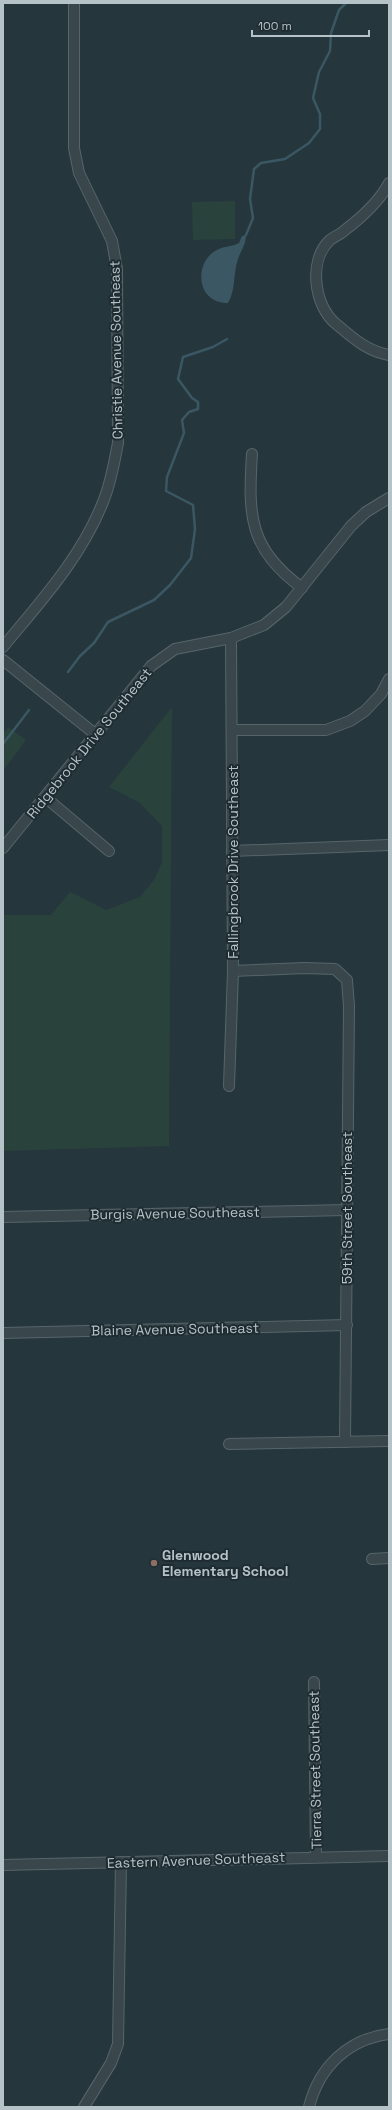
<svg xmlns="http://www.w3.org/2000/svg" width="392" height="2110" font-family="'Space Grotesk',sans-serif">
	<rect width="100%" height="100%" fill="#25363d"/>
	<g fill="#2a423c">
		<polygon points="235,201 235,239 193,240 192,202"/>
		<polygon points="172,707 169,1146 3,1151 3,915 51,915 70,892 106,910 140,897 154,880 162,862 162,826 140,803 109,787"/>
		<polygon points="8,727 26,740 3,771 3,734"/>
	</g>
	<path fill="#3a5763" d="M246 235C246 245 241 250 238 259 233 273 236 290 228 303 196 303 194 264 215 251 222 246 232 247 239 243L242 236Z"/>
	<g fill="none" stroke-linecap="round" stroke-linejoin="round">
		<g stroke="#3a5763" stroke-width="2.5">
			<polyline points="246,235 253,218 250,199 254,169 261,163 285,159 309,143 320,129 320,114 313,98 319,72 330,51 331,33 339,10 346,3"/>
			<polyline points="68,672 80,656 94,643 108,622 154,600 170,585 191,558 195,529 193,505 166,491 167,477 184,433 182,420 189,412 198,409 198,402 192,398 178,379 183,357 213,347 227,339"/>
			<polyline points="3,744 29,710"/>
		</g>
		<defs>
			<g id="minor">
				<path d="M389 183C379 202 362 217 345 230 341 234 335 236 330 240 308 260 314 305 335 323 352 337 366 351 389 355"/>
				<path d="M252 454C248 517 249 548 302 588"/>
				<path d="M3 647C40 602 81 558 103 502 111 483 114 463 118 443L117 269 112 241 79 173 74 148V3"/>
				<polyline points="3,660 95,734"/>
				<polyline points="233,730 326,730 350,721 365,711 381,694 389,679"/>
				<polyline points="45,797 109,851"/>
				<polyline points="3,848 151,666 175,649 231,638 264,625 286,607 351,526 366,512 389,498"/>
				<polyline points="232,851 389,845"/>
				<polyline points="233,971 305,968 335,969 347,980 349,1006 345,1442"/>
				<polyline points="229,1086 233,971 231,638"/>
				<polyline points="3,1217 347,1210"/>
				<polyline points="3,1333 347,1325"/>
				<polyline points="229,1444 389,1441"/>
				<polyline points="372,1559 389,1558"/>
				<polyline points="314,1682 316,1857"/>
				<polyline points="3,1865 389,1856"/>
				<polyline points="84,2107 111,2063 118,2044 121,1862"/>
				<path d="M309 2107C319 2067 348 2039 389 2034"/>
			</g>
		</defs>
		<use href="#minor" stroke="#57656b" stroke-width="12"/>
		<use href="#minor" stroke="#39474d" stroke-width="10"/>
	</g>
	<circle fill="#8d6e63" stroke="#1e2c32" stroke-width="1.5" cx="154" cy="1563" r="4"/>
	<g text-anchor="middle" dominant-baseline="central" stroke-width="4" stroke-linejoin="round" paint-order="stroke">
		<g font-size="14" fill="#b5c2c8" stroke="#1e2c32">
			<text transform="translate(116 350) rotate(-91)">Christie Avenue Southeast</text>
			<text transform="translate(89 743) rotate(-51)">Ridgebrook Drive Southeast</text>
			<text transform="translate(233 862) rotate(-90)">Fallingbrook Drive Southeast</text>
			<text transform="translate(347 1208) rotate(-90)">59th Street Southeast</text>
			<text transform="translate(175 1213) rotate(-1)">Burgis Avenue Southeast</text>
			<text transform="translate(175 1329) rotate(-1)">Blaine Avenue Southeast</text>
			<text transform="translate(315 1770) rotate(-91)">Tierra Street Southeast</text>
			<text transform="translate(196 1860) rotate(-2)">Eastern Avenue Southeast</text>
		</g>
		<g font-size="14" font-weight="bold" fill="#b5c2c8" stroke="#1e2c32" text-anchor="start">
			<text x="162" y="1555">Glenwood<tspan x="162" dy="16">Elementary School</tspan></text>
		</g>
	</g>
	<rect width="392" height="2110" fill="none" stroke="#b5c2c8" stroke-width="8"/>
	<path d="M252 30v6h117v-6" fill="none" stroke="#b5c2c8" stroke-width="2"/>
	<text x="258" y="30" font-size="12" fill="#b5c2c8" stroke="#1e2c32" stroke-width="3" paint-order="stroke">100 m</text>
</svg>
